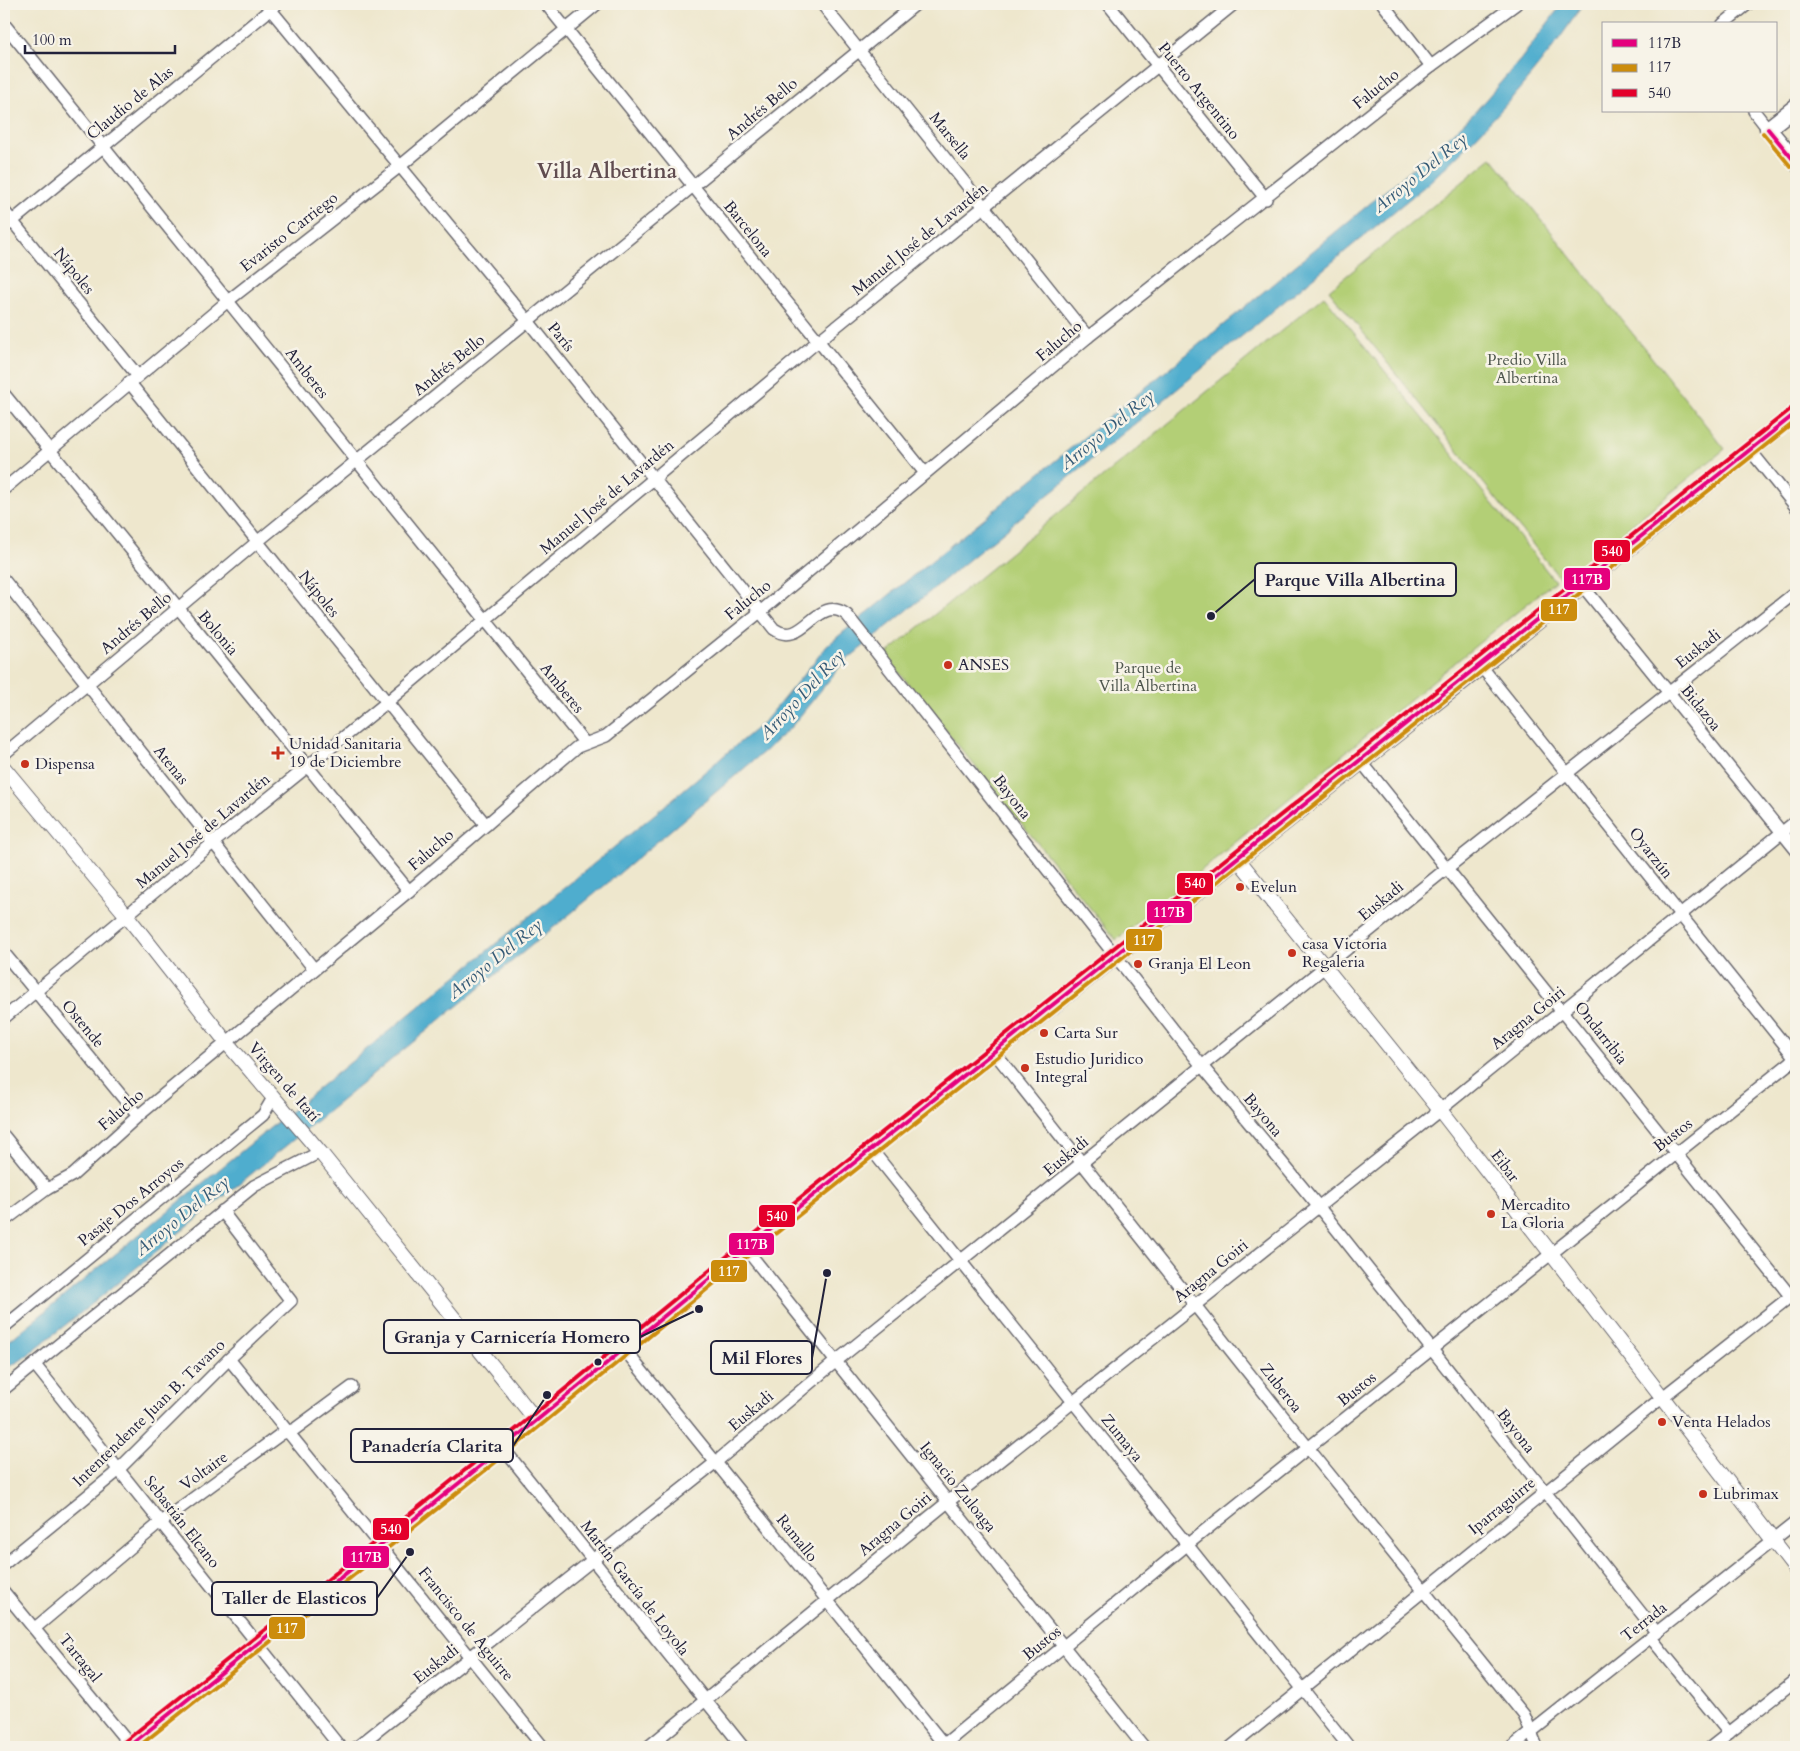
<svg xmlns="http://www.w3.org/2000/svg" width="1800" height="1751" font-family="Cardo,serif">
	<rect width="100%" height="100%" fill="#f7f3e8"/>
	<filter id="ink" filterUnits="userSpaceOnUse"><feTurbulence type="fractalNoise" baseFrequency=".02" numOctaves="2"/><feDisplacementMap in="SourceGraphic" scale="10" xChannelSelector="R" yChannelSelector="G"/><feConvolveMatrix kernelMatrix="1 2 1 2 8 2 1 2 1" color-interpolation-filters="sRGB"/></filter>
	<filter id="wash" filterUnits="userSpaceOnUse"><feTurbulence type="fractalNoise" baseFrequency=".0096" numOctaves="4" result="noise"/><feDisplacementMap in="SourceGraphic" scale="20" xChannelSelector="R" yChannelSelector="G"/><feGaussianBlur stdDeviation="1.12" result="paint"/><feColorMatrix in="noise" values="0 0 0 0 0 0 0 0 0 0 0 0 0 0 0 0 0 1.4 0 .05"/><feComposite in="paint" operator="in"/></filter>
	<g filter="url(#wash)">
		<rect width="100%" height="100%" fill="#eee7cd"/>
		<g fill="#b3cf76" stroke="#6a7858">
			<polygon points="1492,158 1725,449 1562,581 1329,290"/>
			<polygon points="1324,296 1555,581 1116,940 885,655"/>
		</g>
		<path fill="#50adce" stroke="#396884" d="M1562 4H1583C1539 72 1485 131 1425 186L843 663 791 727 766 750 597 892 92 1304 21 1360 4 1369V1345L656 813 766 720 827 646 841 634 1239 312 1437 148 1474 113 1521 59Z"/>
	</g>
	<g filter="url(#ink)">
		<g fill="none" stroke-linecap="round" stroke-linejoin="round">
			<defs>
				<g id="minor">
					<path d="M266 4 528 321 774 629C804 650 817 592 847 615L1202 1066 1318 1206 1657 1633"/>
					<polyline points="546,4 925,473"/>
					<polyline points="822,4 1088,337"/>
					<polyline points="1108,4 1266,199"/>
					<polyline points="1383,4 1431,66"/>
					<polyline points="4,24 584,742"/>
					<polyline points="1723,24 1748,4"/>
					<polyline points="1754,111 1768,129"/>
					<polyline points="4,211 137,375"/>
					<polyline points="4,228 277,4"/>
					<polyline points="129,382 486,825"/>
					<polyline points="4,394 409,891"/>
					<polyline points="1750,450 1796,507"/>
					<polyline points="4,489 229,300 399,167 597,4"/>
					<polyline points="4,580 314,969"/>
					<polyline points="1582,585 1796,850"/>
					<polyline points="1481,666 1796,1059"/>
					<polyline points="4,754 257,542 916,4"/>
					<polyline points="1360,760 1796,1303"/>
					<polyline points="4,953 138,1116"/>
					<polyline points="4,1018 213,843 386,703 817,342 1234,4"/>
					<polyline points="994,1052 1309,1449 1524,1715 1537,1747"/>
					<polyline points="4,1136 47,1189"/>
					<polyline points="871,1149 1349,1747"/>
					<polyline points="4,1221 47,1189 73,1175 138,1116 409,891 577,747 606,736 760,612 1088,337 1431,66 1516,4"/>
					<polyline points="746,1249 1144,1747"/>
					<polyline points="4,1327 263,1115 273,1098"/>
					<polyline points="624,1349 946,1747"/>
					<polyline points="229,1359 543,1747"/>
					<polyline points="35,1365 340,1747"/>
					<polyline points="4,1389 254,1186 320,1152"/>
					<polyline points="503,1448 743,1747"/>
					<polyline points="4,1564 113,1475 229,1359 291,1301 222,1211"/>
					<polyline points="4,1592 130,1745"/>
					<polyline points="35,1628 161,1522 281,1434 295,1429 352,1387"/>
					<polyline points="1651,1638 1729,1733"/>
					<polyline points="357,1747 716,1462 835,1362 1446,869 1796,592"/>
					<polyline points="648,1747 949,1501 1440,1110 1796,821"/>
					<polyline points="941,1747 1188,1544 1796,1058"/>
					<polyline points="1231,1747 1664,1396 1796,1292"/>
					<polyline points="1512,1747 1796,1522"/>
					<polyline points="1711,1747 1796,1680"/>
				</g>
				<g id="tertiary">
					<polyline points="4,768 127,916 227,1043 320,1152 536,1420"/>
					<polyline points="1237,858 1440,1110 1796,1570"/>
				</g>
				<g id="secondary">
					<polyline points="1796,107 1768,129 1796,163"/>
					<polyline points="128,1747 503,1448 746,1249 1481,666 1796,413"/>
				</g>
			</defs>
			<use href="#minor" stroke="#69676e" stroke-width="14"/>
			<use href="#tertiary" stroke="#69676e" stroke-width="16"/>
			<use href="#secondary" stroke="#69676e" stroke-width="19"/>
			<use href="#minor" stroke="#fff" stroke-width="11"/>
			<use href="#tertiary" stroke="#fff" stroke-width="14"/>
			<use href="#secondary" stroke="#fff" stroke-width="16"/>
			<defs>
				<g id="bus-1">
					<polyline points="1768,129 1796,163"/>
					<polyline points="128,1747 503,1448 746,1249 1796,413"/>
				</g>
				<g id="bus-2">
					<polyline points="1763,133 1791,167"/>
					<polyline points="138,1747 507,1453 750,1254 1796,421"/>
				</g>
				<polyline id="bus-3" points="124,1742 499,1443 742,1244 1792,408"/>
			</defs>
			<use href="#bus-1" stroke="#f7f3e8" stroke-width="8"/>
			<use href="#bus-2" stroke="#f7f3e8" stroke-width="8"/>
			<use href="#bus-3" stroke="#f7f3e8" stroke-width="8"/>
			<use href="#bus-1" stroke="#e5007d" stroke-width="4"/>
			<use href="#bus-2" stroke="#cc8c0c" stroke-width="4"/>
			<use href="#bus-3" stroke="#e4002b" stroke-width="4"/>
		</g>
	</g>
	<g fill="#c8321e" stroke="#f7f3e8" stroke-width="2">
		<circle cx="948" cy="665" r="5"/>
		<path d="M275.5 745.5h5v5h5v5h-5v5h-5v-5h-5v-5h5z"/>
		<circle cx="25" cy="764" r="5"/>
		<circle cx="1240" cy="887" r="5"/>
		<circle cx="1292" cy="953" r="5"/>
		<circle cx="1138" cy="964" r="5"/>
		<circle cx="1044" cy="1033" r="5"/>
		<circle cx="1025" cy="1068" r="5"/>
		<circle cx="1491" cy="1214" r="5"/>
		<circle cx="1662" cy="1422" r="5"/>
		<circle cx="1703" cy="1494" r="5"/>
	</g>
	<circle fill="#22223b" stroke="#f7f3e8" stroke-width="2" cx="598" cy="1362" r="4.5"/>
	<g text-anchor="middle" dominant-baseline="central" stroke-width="5" stroke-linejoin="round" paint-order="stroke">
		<g font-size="16" fill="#22223b" stroke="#f7f3e8">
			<text transform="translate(1376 89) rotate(-39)">Falucho</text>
			<text transform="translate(1199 91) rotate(51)">Puerto Argentino</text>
			<text transform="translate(130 103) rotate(-39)">Claudio de Alas</text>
			<text transform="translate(762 109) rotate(-40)">Andrés Bello</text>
			<text transform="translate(950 136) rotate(51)">Marsella</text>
			<text transform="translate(748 229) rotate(51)">Barcelona</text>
			<text transform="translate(289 232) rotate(-38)">Evaristo Carriego</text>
			<text transform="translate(920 239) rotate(-39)">Manuel José de Lavardén</text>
			<text transform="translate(74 271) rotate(51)">Nápoles</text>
			<text transform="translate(561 337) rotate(51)">París</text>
			<text transform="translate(1059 341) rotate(-40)">Falucho</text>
			<text transform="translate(449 365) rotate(-39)">Andrés Bello</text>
			<text transform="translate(307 373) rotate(52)">Amberes</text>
			<text transform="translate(607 497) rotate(-40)">Manuel José de Lavardén</text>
			<text transform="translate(319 594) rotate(51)">Nápoles</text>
			<text transform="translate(748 600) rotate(-39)">Falucho</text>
			<text transform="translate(136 623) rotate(-40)">Andrés Bello</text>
			<text transform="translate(218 633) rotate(50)">Bolonia</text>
			<text transform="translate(1698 649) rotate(-38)">Euskadi</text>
			<text transform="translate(562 688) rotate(51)">Amberes</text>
			<text transform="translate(1701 708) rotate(51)">Bidazoa</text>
			<text transform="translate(171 765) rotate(51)">Atenas</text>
			<text transform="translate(1012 797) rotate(52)">Bayona</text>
			<text transform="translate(203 831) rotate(-40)">Manuel José de Lavardén</text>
			<text transform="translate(431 850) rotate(-41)">Falucho</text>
			<text transform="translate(1651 853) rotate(52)">Oyarzún</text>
			<text transform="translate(1381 901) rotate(-39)">Euskadi</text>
			<text transform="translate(1528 1018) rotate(-39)">Aragna Goiri</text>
			<text transform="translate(83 1024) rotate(50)">Ostende</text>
			<text transform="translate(1601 1033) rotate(52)">Ondarribia</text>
			<text transform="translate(284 1082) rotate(49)">Virgen de Itatí</text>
			<text transform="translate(121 1110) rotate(-41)">Falucho</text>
			<text transform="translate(1263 1115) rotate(50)">Bayona</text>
			<text transform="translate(1673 1135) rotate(-38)">Bustos</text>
			<text transform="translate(1066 1156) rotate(-39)">Euskadi</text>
			<text transform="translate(1505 1166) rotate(53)">Eibar</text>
			<text transform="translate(131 1202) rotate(-39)">Pasaje Dos Arroyos</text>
			<text transform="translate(1211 1271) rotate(-39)">Aragna Goiri</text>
			<text transform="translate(1281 1388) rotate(52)">Zuberoa</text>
			<text transform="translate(1357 1389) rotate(-39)">Bustos</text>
			<text transform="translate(751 1411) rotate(-40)">Euskadi</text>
			<text transform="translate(149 1413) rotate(-44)">Intentendente Juan B. Tavano</text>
			<text transform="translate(1516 1431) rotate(52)">Bayona</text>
			<text transform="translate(1122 1438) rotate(51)">Zumaya</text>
			<text transform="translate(204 1471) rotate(-36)">Voltaire</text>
			<text transform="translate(958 1487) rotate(51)">Ignacio Zuloaga</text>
			<text transform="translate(1502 1506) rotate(-39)">Iparraguirre</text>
			<text transform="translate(182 1522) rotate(52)">Sebastián Elcano</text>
			<text transform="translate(895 1524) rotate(-40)">Aragna Goiri</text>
			<text transform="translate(797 1538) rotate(51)">Ramallo</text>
			<text transform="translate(635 1588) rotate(52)">Martín García de Loyola</text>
			<text transform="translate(1644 1622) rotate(-38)">Terrada</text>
			<text transform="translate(466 1624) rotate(51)">Francisco de Aguirre</text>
			<text transform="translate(1042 1643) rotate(-39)">Bustos</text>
			<text transform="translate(80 1658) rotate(51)">Tartagal</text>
			<text transform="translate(436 1664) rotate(-38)">Euskadi</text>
		</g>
		<g font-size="16" fill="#4e564d" stroke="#f7f3e8">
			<text x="1527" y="360">Predio Villa<tspan x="1527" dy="18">Albertina</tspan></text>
			<text x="1148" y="668">Parque de<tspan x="1148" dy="18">Villa Albertina</tspan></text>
		</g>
		<g font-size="16" fill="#22223b" stroke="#f7f3e8" text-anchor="start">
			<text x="958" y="665">ANSES</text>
			<text x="289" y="744">Unidad Sanitaria<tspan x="289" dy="18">19 de Diciembre</tspan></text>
			<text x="35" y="764">Dispensa</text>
			<text x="1250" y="887">Evelun</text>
			<text x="1302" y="944">casa Victoria<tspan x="1302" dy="18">Regaleria</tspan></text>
			<text x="1148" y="964">Granja El Leon</text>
			<text x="1054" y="1033">Carta Sur</text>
			<text x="1035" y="1059">Estudio Juridico<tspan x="1035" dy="18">Integral</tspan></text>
			<text x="1501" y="1205">Mercadito<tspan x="1501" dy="18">La Gloria</tspan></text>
			<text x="1672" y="1422">Venta Helados</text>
			<text x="1713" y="1494">Lubrimax</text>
		</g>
		<g font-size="18" font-style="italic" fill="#345a76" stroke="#f7f3e8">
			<text transform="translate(1420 173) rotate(-39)">Arroyo Del Rey</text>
			<text transform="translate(1107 430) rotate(-39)">Arroyo Del Rey</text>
			<text transform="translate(802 695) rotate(-47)">Arroyo Del Rey</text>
			<text transform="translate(495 959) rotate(-39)">Arroyo Del Rey</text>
			<text transform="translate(182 1216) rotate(-39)">Arroyo Del Rey</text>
		</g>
		<g font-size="21" font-weight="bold" fill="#604c50" stroke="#f7f3e8">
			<text x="607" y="171">Villa Albertina</text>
		</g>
	</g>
	<path fill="none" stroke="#22223b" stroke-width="2" d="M1211 616L1255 579M699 1309L640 1337M827 1273L812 1358M547 1395L513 1446M410 1552L377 1598"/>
	<g fill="#22223b" stroke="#f7f3e8" stroke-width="2">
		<circle cx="1211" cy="616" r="5"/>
		<circle cx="699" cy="1309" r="5"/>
		<circle cx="827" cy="1273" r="5"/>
		<circle cx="547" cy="1395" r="5"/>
		<circle cx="410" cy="1552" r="5"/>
	</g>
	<g fill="#f7f3e8" stroke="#22223b" stroke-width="2">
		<rect x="1255" y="563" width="201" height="33" rx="5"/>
		<rect x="384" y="1320" width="256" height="33" rx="5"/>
		<rect x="711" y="1341" width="101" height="33" rx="5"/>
		<rect x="351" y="1429" width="162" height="33" rx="5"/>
		<rect x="212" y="1582" width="165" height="33" rx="5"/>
	</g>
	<g font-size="18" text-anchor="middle" font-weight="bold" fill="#22223b">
		<text x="1355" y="586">Parque Villa Albertina</text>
		<text x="512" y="1343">Granja y Carnicería Homero</text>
		<text x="762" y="1364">Mil Flores</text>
		<text x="432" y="1452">Panadería Clarita</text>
		<text x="294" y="1604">Taller de Elasticos</text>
	</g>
	<g stroke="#f7f3e8" stroke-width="2">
		<rect x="1593" y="539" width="38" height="24" rx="5" fill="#e4002b"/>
		<rect x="1563" y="567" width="48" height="24" rx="5" fill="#e5007d"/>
		<rect x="1540" y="598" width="38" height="24" rx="5" fill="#cc8c0c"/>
		<rect x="1176" y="872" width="38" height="24" rx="5" fill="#e4002b"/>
		<rect x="1146" y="900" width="47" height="24" rx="5" fill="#e5007d"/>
		<rect x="1125" y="928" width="38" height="24" rx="5" fill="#cc8c0c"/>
		<rect x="758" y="1204" width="38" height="24" rx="5" fill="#e4002b"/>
		<rect x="728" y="1232" width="47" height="24" rx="5" fill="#e5007d"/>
		<rect x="710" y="1259" width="38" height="24" rx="5" fill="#cc8c0c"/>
		<rect x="372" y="1517" width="38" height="24" rx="5" fill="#e4002b"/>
		<rect x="342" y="1545" width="48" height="24" rx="5" fill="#e5007d"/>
		<rect x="268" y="1616" width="38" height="24" rx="5" fill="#cc8c0c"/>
	</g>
	<g font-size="14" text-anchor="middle" font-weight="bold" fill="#fff">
		<text x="1612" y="556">540</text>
		<text x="1587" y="584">117B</text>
		<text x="1559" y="614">117</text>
		<text x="1195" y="888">540</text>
		<text x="1169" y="917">117B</text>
		<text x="1144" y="945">117</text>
		<text x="777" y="1221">540</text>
		<text x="752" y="1249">117B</text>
		<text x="729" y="1276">117</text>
		<text x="391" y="1534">540</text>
		<text x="366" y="1562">117B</text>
		<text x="287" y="1633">117</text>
	</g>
	<rect width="1800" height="1751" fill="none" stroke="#f7f3e8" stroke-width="20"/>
	<rect x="1602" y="22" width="175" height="90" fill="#f7f3e8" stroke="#a29fa3"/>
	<rect x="1612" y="39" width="25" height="8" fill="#e5007d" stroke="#a29fa3"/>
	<text x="1648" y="48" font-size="15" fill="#22223b">117B</text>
	<rect x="1612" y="64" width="25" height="8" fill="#cc8c0c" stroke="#a29fa3"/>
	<text x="1648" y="72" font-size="15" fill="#22223b">117</text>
	<rect x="1612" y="89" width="25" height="8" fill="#e4002b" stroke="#a29fa3"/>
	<text x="1648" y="98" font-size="15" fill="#22223b">540</text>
	<path d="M25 45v8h150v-8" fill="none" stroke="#22223b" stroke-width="2.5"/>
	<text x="32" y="45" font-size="15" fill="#22223b" stroke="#f7f3e8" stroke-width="4" paint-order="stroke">100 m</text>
</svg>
